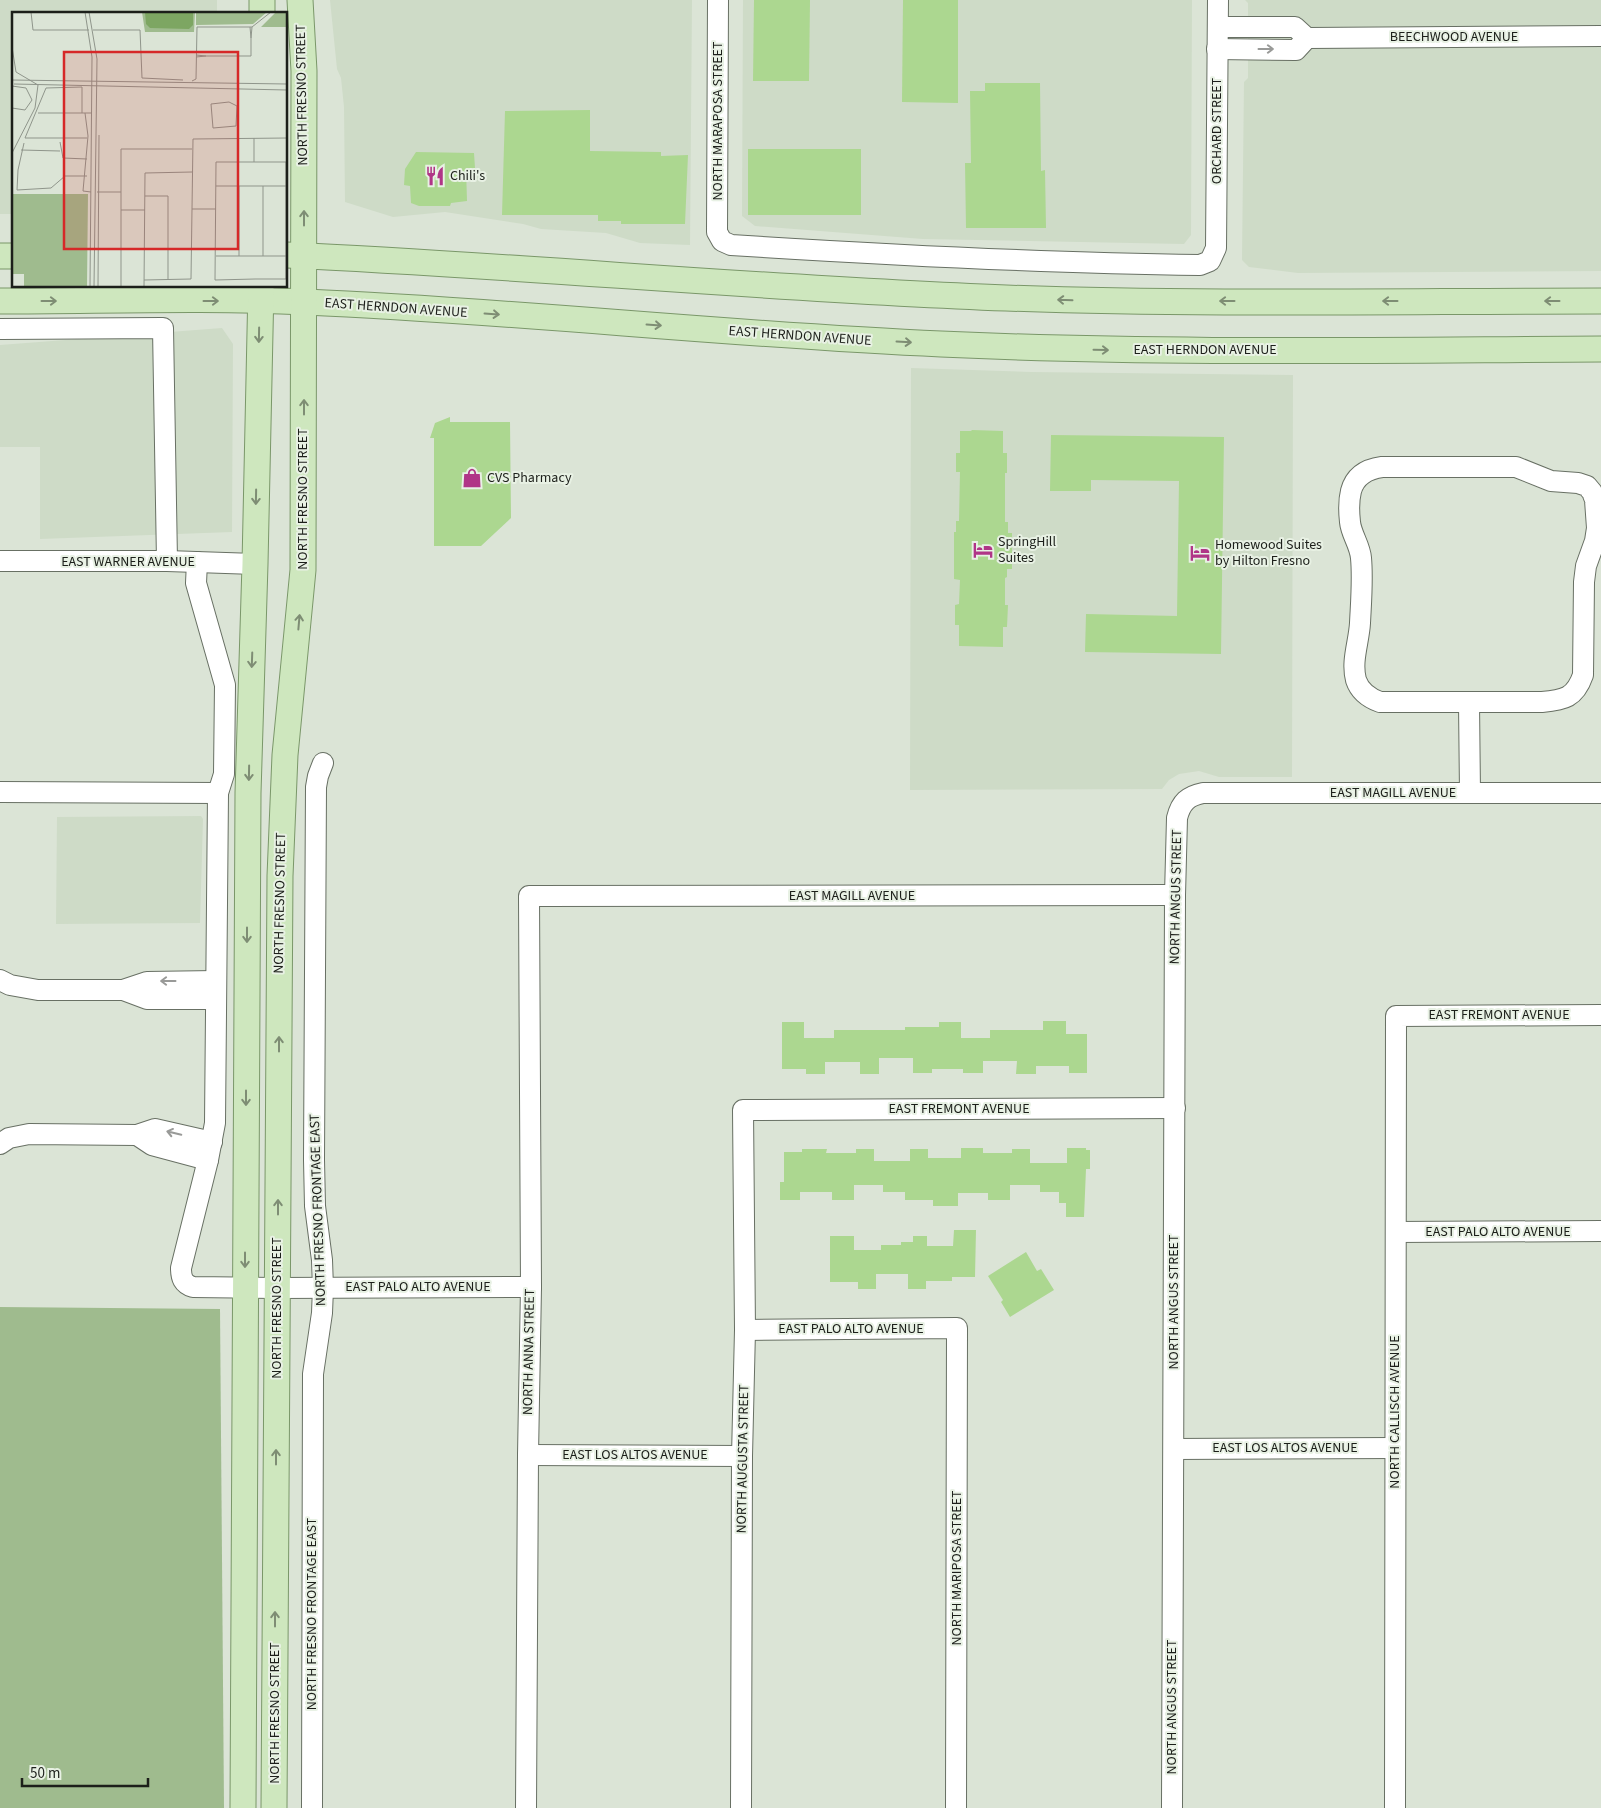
<svg xmlns="http://www.w3.org/2000/svg" width="1601" height="1808" font-family="'Source Sans 3',sans-serif">
	<rect width="100%" height="100%" fill="#dbe4d6"/>
	<g fill="#cedbc7">
		<polygon points="0,0 217,0 217,14 14,14 14,214 0,214"/>
		<polygon points="330,0 692,0 690,245 640,243 606,233 541,229 523,224 445,212 393,217 345,202 344,107 341,78 337,69"/>
		<polygon points="743,0 1192,0 1191,235 1184,244 923,239 755,226 742,216"/>
		<polygon points="1245,0 1601,0 1601,271 1298,273 1249,267 1242,260 1244,82 1248,78 1248,3"/>
		<polygon points="222,328 233,344 232,532 40,539 40,447 0,447 0,345"/>
		<polygon points="911,368 1031,372 1293,375 1292,777 1219,777 1199,771 1179,774 1169,780 1162,789 910,790"/>
		<polygon points="201,816 203,819 200,923 56,924 57,817"/>
	</g>
	<polygon fill="#9fbb8e" points="0,1307 220,1309 224,1808 0,1808"/>
	<g fill="#acd790">
		<polygon points="754,0 810,0 809,81 753,81"/>
		<polygon points="903,0 958,0 958,103 902,102"/>
		<polygon points="985,83 1040,83 1041,171 1045,170 1046,228 966,228 965,163 971,163 970,91 985,91"/>
		<polygon points="590,110 590,151 661,152 661,156 688,155 685,224 621,224 621,221 598,221 598,215 502,215 505,111"/>
		<rect x="748" y="149" width="113" height="66"/>
		<polygon points="416,152 474,153 475,168 466,168 467,201 451,203 450,206 419,206 411,203 410,186 404,185 405,169"/>
		<polygon points="450,417 450,422 510,422 511,518 481,546 434,546 434,438 430,438 435,423"/>
		<polygon points="972,430 1003,431 1003,453 1007,453 1007,473 1005,473 1005,522 1008,522 1008,533 1012,533 1012,569 1007,569 1007,577 1005,578 1005,605 1008,605 1007,627 1003,627 1003,647 959,646 959,625 955,625 955,605 959,604 960,580 954,579 954,532 956,532 956,521 959,521 960,472 956,472 956,453 960,453 960,431 971,431"/>
		<polygon points="1051,435 1224,437 1221,654 1085,652 1086,614 1177,616 1179,481 1091,480 1091,491 1050,491"/>
		<polygon points="1043,1021 1066,1021 1066,1034 1087,1034 1087,1073 1069,1073 1069,1066 1036,1066 1036,1074 1016,1074 1017,1061 983,1061 983,1073 963,1073 963,1069 932,1069 932,1073 913,1073 913,1058 879,1058 879,1074 860,1074 860,1062 825,1062 825,1074 806,1074 806,1069 782,1069 782,1022 804,1022 804,1038 834,1038 834,1030 905,1030 905,1027 939,1027 939,1022 961,1022 961,1038 990,1038 990,1030 1043,1030"/>
		<polygon points="961,1148 983,1148 983,1153 1012,1153 1012,1149 1030,1149 1030,1163 1067,1163 1067,1148 1086,1148 1086,1150 1090,1150 1090,1169 1086,1169 1084,1217 1066,1217 1066,1203 1059,1203 1059,1192 1040,1192 1040,1185 1010,1185 1010,1200 988,1200 988,1193 958,1193 958,1206 933,1206 933,1200 905,1200 905,1192 883,1192 883,1185 854,1185 854,1200 832,1200 832,1192 800,1192 800,1200 780,1200 780,1182 784,1182 784,1152 802,1152 802,1149 827,1149 826,1153 856,1153 856,1149 874,1149 874,1161 910,1161 910,1149 928,1149 928,1158 961,1158"/>
		<polygon points="954,1230 976,1230 975,1277 952,1277 952,1281 926,1281 926,1289 908,1289 908,1274 876,1274 876,1289 858,1289 858,1282 830,1282 830,1236 854,1236 854,1250 881,1250 881,1245 901,1245 901,1242 913,1242 913,1236 927,1236 927,1246 953,1246"/>
		<polygon points="1026,1252 1037,1271 1041,1269 1054,1290 1010,1317 1001,1302 1003,1300 988,1276"/>
	</g>
	<g fill="none" stroke-linecap="round" stroke-linejoin="round">
		<defs>
			<g id="minor">
				<path d="M718 0 717 232 722 241 731 245C888 255 1044 263 1200 265L1210 261 1216 248 1218 0"/>
				<polyline points="1307,38 1601,36"/>
				<polyline points="1217,49 1296,50 1307,38 1295,27 1218,27"/>
				<polyline points="0,329 163,328 167,561"/>
				<path d="M1382 467H1516L1551 481 1578 483 1587 486 1592 492 1595 500 1597 528 1595 541 1586 566 1584 582 1583 675C1575 698 1564 700 1542 702H1380C1369 698 1360 692 1356 680 1351 661 1359 642 1360 623 1361 602 1363 579 1361 558 1360 545 1351 534 1350 522 1349 513 1349 499 1351 491 1355 476 1367 469 1382 467Z"/>
				<polyline points="0,561 167,561 255,564"/>
				<path d="M197 562 196 583 225 685 224 774 218 793 215 1123 208 1160 181 1268C181 1278 183 1284 193 1287L277 1288 531 1287"/>
				<polyline points="1469,703 1470,793"/>
				<polyline points="0,792 218,793"/>
				<polyline points="0,980 10,985 38,990 123,990 147,982 216,981"/>
				<polyline points="123,990 147,999 215,999"/>
				<polyline points="137,1135 152,1145 208,1160"/>
				<polyline points="0,1144 9,1138 29,1134 137,1135 155,1129 212,1142"/>
				<polyline points="1396,1232 1601,1231"/>
				<polyline points="745,1330 957,1328 956,1808"/>
				<polyline points="1174,1449 1395,1448"/>
				<polyline points="528,1455 742,1456"/>
				<polyline points="312,1808 313,1374 322,1313 323,1288 322,1260 315,1206 314,1160 316,787 318,776 323,763"/>
				<polyline points="526,1808 528,1455 531,1287 529,896 1175,895"/>
				<polyline points="741,1808 742,1456 745,1330 743,1110 1175,1108"/>
				<path d="M1172 1808 1175 895 1177 818C1181 802 1188 796 1203 793H1601"/>
				<polyline points="1395,1808 1396,1016 1601,1015"/>
			</g>
			<g id="major">
				<polyline points="262,0 262,14"/>
				<path d="M287 255C527 266 766 289 1006 298 1204 305 1403 301 1601 301"/>
				<polyline points="0,256 14,256"/>
				<path d="M0 301C102 301 204 297 306 302 518 311 729 335 941 344 1161 354 1381 350 1601 349"/>
				<polyline points="243,1808 248,793 255,564 261,286"/>
				<polyline points="274,1808 280,876 285,755 303,570 304,71 300,0"/>
			</g>
		</defs>
		<use href="#minor" stroke="#687064" stroke-width="22"/>
		<use href="#major" stroke="#7a9769" stroke-width="27"/>
		<use href="#minor" stroke="#fff" stroke-width="20"/>
		<use href="#major" stroke="#cee7be" stroke-width="25"/>
	</g>
	<defs><path id="oneway-shaft" d="M-6 0H5M1.5-3L5.5 0L1.5 3" fill="none" stroke-width="1.6" stroke-linecap="round" stroke-linejoin="round" transform="scale(1.25)"/></defs>
	<g stroke="#999a98">
		<use href="#oneway-shaft" transform="translate(1266 49)"/>
		<use href="#oneway-shaft" transform="translate(168 981) rotate(180)"/>
		<use href="#oneway-shaft" transform="translate(174 1133) rotate(-167)"/>
	</g>
	<g stroke="#7e8d74">
		<use href="#oneway-shaft" transform="translate(304 218) rotate(-90)"/>
		<use href="#oneway-shaft" transform="translate(1065 300) rotate(-178)"/>
		<use href="#oneway-shaft" transform="translate(49 301)"/>
		<use href="#oneway-shaft" transform="translate(211 301)"/>
		<use href="#oneway-shaft" transform="translate(1227 301) rotate(180)"/>
		<use href="#oneway-shaft" transform="translate(1390 301) rotate(180)"/>
		<use href="#oneway-shaft" transform="translate(1552 301) rotate(180)"/>
		<use href="#oneway-shaft" transform="translate(492 314) rotate(4)"/>
		<use href="#oneway-shaft" transform="translate(654 325) rotate(4)"/>
		<use href="#oneway-shaft" transform="translate(259 335) rotate(91)"/>
		<use href="#oneway-shaft" transform="translate(904 342) rotate(3)"/>
		<use href="#oneway-shaft" transform="translate(1101 350) rotate(1)"/>
		<use href="#oneway-shaft" transform="translate(304 407) rotate(-90)"/>
		<use href="#oneway-shaft" transform="translate(256 497) rotate(91)"/>
		<use href="#oneway-shaft" transform="translate(299 622) rotate(-85)"/>
		<use href="#oneway-shaft" transform="translate(252 660) rotate(92)"/>
		<use href="#oneway-shaft" transform="translate(249 773) rotate(91)"/>
		<use href="#oneway-shaft" transform="translate(247 935) rotate(90)"/>
		<use href="#oneway-shaft" transform="translate(279 1044) rotate(-90)"/>
		<use href="#oneway-shaft" transform="translate(246 1098) rotate(90)"/>
		<use href="#oneway-shaft" transform="translate(278 1207) rotate(-90)"/>
		<use href="#oneway-shaft" transform="translate(245 1260) rotate(90)"/>
		<use href="#oneway-shaft" transform="translate(276 1457) rotate(-90)"/>
		<use href="#oneway-shaft" transform="translate(275 1619) rotate(-90)"/>
	</g>
	<defs>
		<symbol id="restaurant-bare" viewBox="-9 -9 18 18"><path d="M-5-6h1v4h1v-4h1v4h1v-4h1v5L-1.5 .5V6h-2V.5L-5-1ZM5-6V6H3V1.5H1.5Q1.5-4 5-6Z" fill="#b03587" stroke="#e8f1e4" stroke-width="2.5" paint-order="stroke"/></symbol>
		<symbol id="shop-bare" viewBox="-9 -9 18 18"><path d="M-5-2.5h2.3a2.7 3.5 0 0 1 5.4 0H5L5.5 6h-11ZM-1.5-2.5h3a1.5 2.3 0 0 0-3 0Z" fill="#b03587" stroke="#e8f1e4" stroke-width="2.5" paint-order="stroke"/></symbol>
		<symbol id="hotel-bare" viewBox="-9 -9 18 18"><path d="M-6-4.5h1.5V1H6V5H4.5V3h-9V5H-6ZM-4 0a1.8 1.8 0 1 1 3.6 0ZM.5 0V-2.5h3Q6-2.5 6 0Z" fill="#b03587" stroke="#e8f1e4" stroke-width="2.5" paint-order="stroke"/></symbol>
	</defs>
	<g fill-rule="evenodd">
		<use href="#restaurant-bare" x="421" y="162" width="28" height="28"/>
		<use href="#shop-bare" x="458" y="464" width="28" height="28"/>
		<use href="#hotel-bare" x="969" y="536" width="28" height="28"/>
		<use href="#hotel-bare" x="1186" y="539" width="28" height="28"/>
	</g>
	<g text-anchor="middle" dominant-baseline="central" stroke-width="4" stroke-linejoin="round" paint-order="stroke">
		<g font-size="14" fill="#1c1f1a" stroke="#e8f1e4">
			<text x="1454" y="37">BEECHWOOD AVENUE</text>
			<text transform="translate(302 95) rotate(-91)">NORTH FRESNO STREET</text>
			<text transform="translate(718 121) rotate(-90)">NORTH MARAPOSA STREET</text>
			<text transform="translate(1217 131) rotate(-90)">ORCHARD STREET</text>
			<text transform="translate(396 308) rotate(4)">EAST HERNDON AVENUE</text>
			<text transform="translate(800 336) rotate(4)">EAST HERNDON AVENUE</text>
			<text x="1205" y="350">EAST HERNDON AVENUE</text>
			<text transform="translate(303 499) rotate(-90)">NORTH FRESNO STREET</text>
			<text x="128" y="562">EAST WARNER AVENUE</text>
			<text x="1393" y="793">EAST MAGILL AVENUE</text>
			<text x="852" y="896">EAST MAGILL AVENUE</text>
			<text transform="translate(1176 897) rotate(-89)">NORTH ANGUS STREET</text>
			<text transform="translate(280 903) rotate(-89)">NORTH FRESNO STREET</text>
			<text x="1499" y="1015">EAST FREMONT AVENUE</text>
			<text x="959" y="1109">EAST FREMONT AVENUE</text>
			<text transform="translate(318 1210) rotate(-92)">NORTH FRESNO FRONTAGE EAST</text>
			<text x="1498" y="1232">EAST PALO ALTO AVENUE</text>
			<text x="418" y="1287">EAST PALO ALTO AVENUE</text>
			<text transform="translate(1174 1302) rotate(-90)">NORTH ANGUS STREET</text>
			<text transform="translate(277 1308) rotate(-90)">NORTH FRESNO STREET</text>
			<text x="851" y="1329">EAST PALO ALTO AVENUE</text>
			<text transform="translate(529 1352) rotate(-89)">NORTH ANNA STREET</text>
			<text transform="translate(1395 1412) rotate(-90)">NORTH CALLISCH AVENUE</text>
			<text x="1285" y="1448">EAST LOS ALTOS AVENUE</text>
			<text x="635" y="1455">EAST LOS ALTOS AVENUE</text>
			<text transform="translate(743 1459) rotate(-89)">NORTH AUGUSTA STREET</text>
			<text transform="translate(957 1568) rotate(-90)">NORTH MARIPOSA STREET</text>
			<text transform="translate(312 1614) rotate(-90)">NORTH FRESNO FRONTAGE EAST</text>
			<text transform="translate(1172 1707) rotate(-90)">NORTH ANGUS STREET</text>
			<text transform="translate(275 1713) rotate(-90)">NORTH FRESNO STREET</text>
		</g>
		<g font-size="14" fill="#1c1f1a" stroke="#e8f1e4" text-anchor="start">
			<text x="450" y="176">Chili's</text>
			<text x="487" y="478">CVS Pharmacy</text>
			<text x="998" y="542">SpringHill<tspan x="998" dy="16">Suites</tspan></text>
			<text x="1215" y="545">Homewood Suites<tspan x="1215" dy="16">by Hilton Fresno</tspan></text>
		</g>
	</g>
	<g transform="translate(12 12)">
		<rect width="275" height="275" fill="#dbe4d6"/>
		<path d="M130 0H183L182 20H133ZM184 0H255L241 12 184 13ZM264 0H275V15H249ZM1 182H76L75 275H12V262H1Z" fill="#9fbb8e"/>
		<path d="M133 0H181V13L177 17 138 16 134 12Z" fill="#7da662"/>
		<path fill="none" stroke="#8f958b" stroke-width="1" d="M19 0 21 18H77M73 0 80 45 78 275M77 0 85 47 82 275M238 15 239 26 240 15M81 18H128L130 66 171 68M0 35 4 60 26 73 23 96 0 141M194 44H239V26M184 45 194 44 184 43M0 68 275 72M180 69 184 67 185 15H240L259 0M2 72 275 78M0 74 14 76 20 88 13 98 0 96M217 90 225 94 224 114 201 116 199 92ZM26 101H80M70 101V75L34 76 13 126H75M73 101 76 124 71 179 79 180M242 126V150M48 130 51 146 75 147M12 131 6 158 5 178 39 176 53 164H75M9 138 48 139M204 174H274M251 174V244M85 180H109M133 184H156V268M180 197H204M109 198H133M204 244H274M227 244V174M274 267V150H204L203 268 243 267H275M132 268 179 267 181 127 275 126M86 275 87 123M109 275V137H180M132 275 133 161 180 160"/>
		<path fill="#d62828" fill-opacity="0.15" stroke="#d62828" stroke-width="2.5" d="M52 40H226V237H52Z"/>
		<rect width="275" height="275" fill="none" stroke="#1c1f1a" stroke-width="2.5"/>
	</g>
	<path d="M22 1778v8h126v-8" fill="none" stroke="#1c1f1a" stroke-width="2.5"/>
	<text x="30" y="1778" font-size="15" fill="#1c1f1a" stroke="#e8f1e4" stroke-width="4" paint-order="stroke">50 m</text>
</svg>
